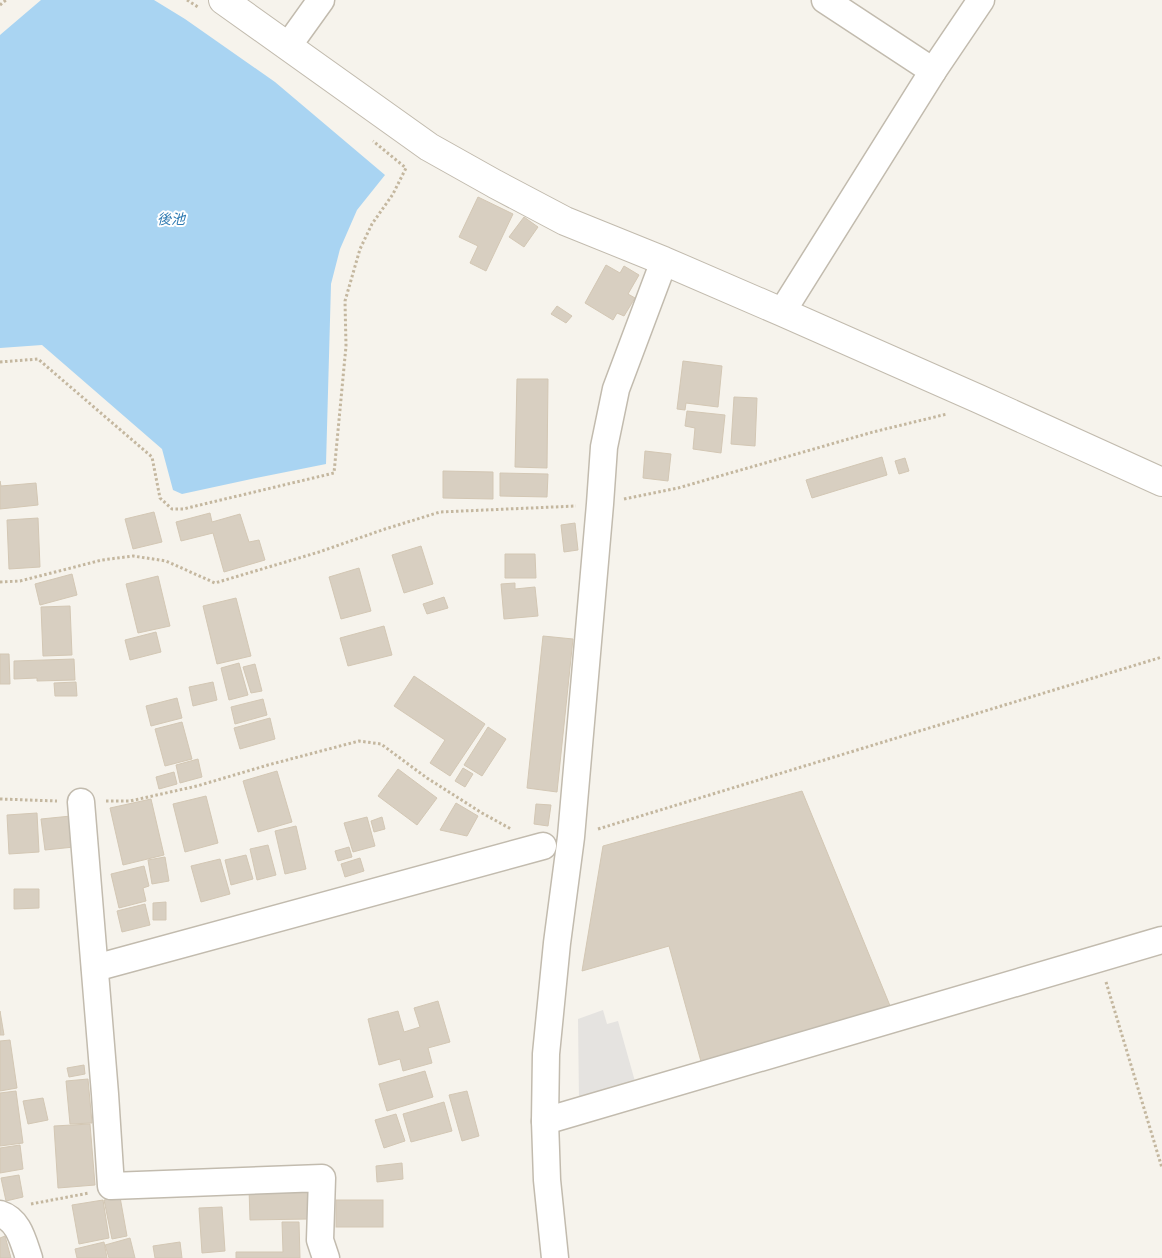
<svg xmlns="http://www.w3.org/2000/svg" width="1162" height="1258" font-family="'Titillium Web','Noto Sans JP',sans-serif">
	<rect width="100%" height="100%" fill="#f6f3ec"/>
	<polygon fill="#e5e3e0" points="603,1010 607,1024 618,1021 636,1085 579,1101 578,1019"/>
	<polygon fill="#a9d4f2" points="41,0 154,0 185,19 275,82 385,175 357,210 340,249 331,284 326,464 256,478 182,494 173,490 162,449 42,345 0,348 0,35"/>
	<g fill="#d8cfc1" stroke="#d3c7b4">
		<polygon points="478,197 513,214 486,271 470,263 478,246 459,237"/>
		<polygon points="524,217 538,227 524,247 509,237"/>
		<polygon points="606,265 620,273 624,266 639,275 628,294 635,298 624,316 617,313 613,320 585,303"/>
		<polygon points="557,306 572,316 566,323 551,314"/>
		<polygon points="683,361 722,366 718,407 686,403 685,410 677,409"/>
		<polygon points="517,379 548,379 547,468 515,467"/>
		<polygon points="734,397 757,398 755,446 731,444"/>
		<polygon points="687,411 725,415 721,453 693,449 695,428 685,426"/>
		<polygon points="645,451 671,454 668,481 643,478"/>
		<polygon points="882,457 887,475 812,498 806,480"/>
		<polygon points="905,458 909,471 899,474 895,461"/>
		<polygon points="443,471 493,472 493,499 443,498"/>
		<polygon points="500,473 548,474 547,497 500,496"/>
		<polygon points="0,481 1,486 36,483 38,505 0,509"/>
		<polygon points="154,512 162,542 133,549 125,519"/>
		<polygon points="210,513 212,522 240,514 249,542 259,540 265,560 224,572 213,533 181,541 176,522"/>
		<polygon points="38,518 40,567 9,569 7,520"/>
		<polygon points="575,523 578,550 564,552 561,525"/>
		<polygon points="421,546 433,584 404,593 392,555"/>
		<polygon points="505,554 535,554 536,578 505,578"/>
		<polygon points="359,568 371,611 341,619 329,577"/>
		<polygon points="72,574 77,595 40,605 35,584"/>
		<polygon points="158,576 170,626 138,633 126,584"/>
		<polygon points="515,583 515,589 535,587 538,616 504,619 501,584"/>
		<polygon points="444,597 448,608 427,614 423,604"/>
		<polygon points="236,598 251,656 217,664 203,606"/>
		<polygon points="70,606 72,655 43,656 41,607"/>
		<polygon points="384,626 392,655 348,666 340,638"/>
		<polygon points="156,632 161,652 130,660 125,640"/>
		<polygon points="543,636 573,639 557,792 527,788"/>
		<polygon points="0,654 9,654 10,684 0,684"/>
		<polygon points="74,659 75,680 37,681 37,678 14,679 14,661"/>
		<polygon points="239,663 248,695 229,700 221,668"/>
		<polygon points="255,664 262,691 251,693 243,667"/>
		<polygon points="414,676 485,724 450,776 430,763 445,740 394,706"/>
		<polygon points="76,682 77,696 55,696 54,683"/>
		<polygon points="213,682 217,700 193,706 189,687"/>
		<polygon points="177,698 182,718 151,726 146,706"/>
		<polygon points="263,699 267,715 235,724 231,707"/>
		<polygon points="270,718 275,739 240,749 234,728"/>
		<polygon points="182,722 192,759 165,766 155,729"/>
		<polygon points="488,727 506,739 482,776 464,765"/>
		<polygon points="198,759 202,777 180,783 176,765"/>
		<polygon points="463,768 473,774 465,787 455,781"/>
		<polygon points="398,769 437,798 417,825 378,796"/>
		<polygon points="277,771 292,822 258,832 243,781"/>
		<polygon points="174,772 177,784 159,789 156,777"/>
		<polygon points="802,791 893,1013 702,1065 669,946 582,971 603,846"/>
		<polygon points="206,796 218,843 185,852 173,804"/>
		<polygon points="151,799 164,855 123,865 110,808"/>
		<polygon points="456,803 478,816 467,836 440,830"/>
		<polygon points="536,804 551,805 548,826 534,824"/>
		<polygon points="37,813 39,852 9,854 7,815"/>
		<polygon points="71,816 74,847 45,850 41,819"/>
		<polygon points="367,817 375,846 353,852 344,823"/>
		<polygon points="382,817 385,829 374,832 371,821"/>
		<polygon points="296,826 306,869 285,874 275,831"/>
		<polygon points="268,845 276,875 257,880 250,849"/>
		<polygon points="349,847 352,857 338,861 335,851"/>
		<polygon points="246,855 253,879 231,885 225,860"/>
		<polygon points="165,857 169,881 152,884 148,860"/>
		<polygon points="360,858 364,871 345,877 341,864"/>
		<polygon points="220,859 230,894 201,902 191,866"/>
		<polygon points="144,866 149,886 143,888 146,901 119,908 111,874"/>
		<polygon points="14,889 39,889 39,908 14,909"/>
		<polygon points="166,902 166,920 153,920 153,903"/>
		<polygon points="145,904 150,925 122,932 117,911"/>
		<polygon points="438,1001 450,1042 428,1048 432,1063 403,1071 400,1059 379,1065 368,1019 398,1011 404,1032 420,1027 414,1008"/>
		<polygon points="0,1011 4,1035 0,1035"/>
		<polygon points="10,1040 17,1088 0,1091 0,1041"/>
		<polygon points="84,1065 85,1074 69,1077 67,1068"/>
		<polygon points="425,1071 433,1097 387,1111 379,1084"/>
		<polygon points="88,1079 92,1123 70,1124 66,1081"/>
		<polygon points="16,1091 23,1143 0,1146 0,1093"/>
		<polygon points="467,1091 479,1136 462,1141 449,1095"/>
		<polygon points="43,1098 48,1120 28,1124 23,1101"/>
		<polygon points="444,1102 452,1131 411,1142 403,1114"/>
		<polygon points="396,1114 405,1141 384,1148 375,1120"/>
		<polygon points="90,1124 95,1185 58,1188 54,1126"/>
		<polygon points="20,1145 23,1169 0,1173 0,1148"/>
		<polygon points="402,1163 403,1179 377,1182 376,1166"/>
		<polygon points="19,1175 23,1197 6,1201 1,1178"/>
		<polygon points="308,1187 309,1219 250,1220 249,1188"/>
		<polygon points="120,1197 127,1236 112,1239 104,1200"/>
		<polygon points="103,1200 109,1238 79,1244 72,1205"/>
		<rect x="336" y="1200" width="47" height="27"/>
		<polygon points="222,1207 225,1251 202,1253 199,1208"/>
		<polygon points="282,1222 299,1222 300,1258 236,1258 236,1252 283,1252"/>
		<polygon points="5,1236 11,1258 0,1258 0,1238"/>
		<polygon points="130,1238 135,1258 109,1258 105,1245"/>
		<polygon points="104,1242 107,1258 77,1258 75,1249"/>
		<polygon points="180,1242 182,1258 155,1258 153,1246"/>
	</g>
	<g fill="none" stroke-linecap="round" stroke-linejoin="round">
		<defs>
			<g id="minor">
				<polyline points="825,0 933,71"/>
				<polyline points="288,46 321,0"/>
				<polyline points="782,312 933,71 981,0"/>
				<polyline points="81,802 105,1094 111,1186 322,1178 320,1240 326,1258"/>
				<polyline points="95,968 543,846"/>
				<polyline points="545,1121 1162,940"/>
				<path d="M0 1214C19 1220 23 1241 29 1258"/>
				<polyline points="555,1258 547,1180 545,1121 546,1054 557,943 571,837 600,504 604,447 616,389 664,261"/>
			</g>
			<polyline id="tertiary" points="223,0 429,147 495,184 565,221 664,261 782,312 979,399 1162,482"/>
		</defs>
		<use href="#minor" stroke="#c2bbae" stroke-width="29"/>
		<use href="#tertiary" stroke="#c2bbae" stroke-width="30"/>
		<g stroke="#c4b79f" stroke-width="3" stroke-dasharray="2.5 2.5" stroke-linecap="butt">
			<polyline points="187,0 198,7"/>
			<polyline points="0,5 6,0"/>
			<polyline points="0,362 38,359 152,457 160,498 172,509 183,509 334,473 346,346 345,301 360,249 372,224 393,194 406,168 373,141"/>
			<polyline points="624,499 678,488 873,432 947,414"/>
			<polyline points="0,582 20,581 102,560 133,556 166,561 215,583 319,552 385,529 440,512 576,506"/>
			<polyline points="0,799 57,801"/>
			<polyline points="106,801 130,801 197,786 268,765 359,741 381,744 427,778 482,813 511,829"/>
			<polyline points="598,829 1162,657"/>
			<polyline points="1106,982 1162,1168"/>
			<polyline points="31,1204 89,1193"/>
		</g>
		<use href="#minor" stroke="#fff" stroke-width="26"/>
		<use href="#tertiary" stroke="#fff" stroke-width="28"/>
	</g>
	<g text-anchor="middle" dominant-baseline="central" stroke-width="4" stroke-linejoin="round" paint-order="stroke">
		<g font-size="14" font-style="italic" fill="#2e7ab2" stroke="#fff">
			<text x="171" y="218">後池</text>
		</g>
	</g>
</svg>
